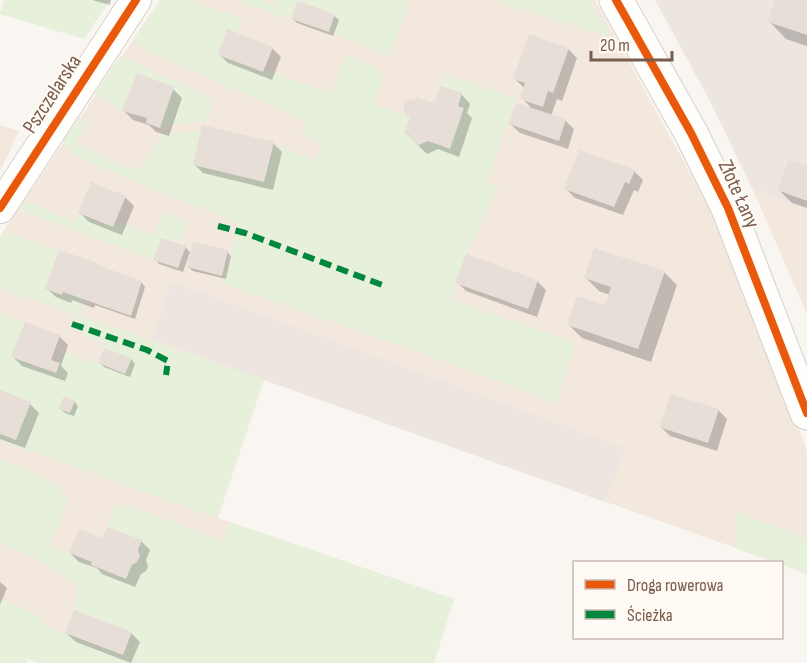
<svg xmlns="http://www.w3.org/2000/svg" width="807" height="663" font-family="'Sofia Sans Condensed',sans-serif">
	<rect width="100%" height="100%" fill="#f9f5f0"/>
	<g fill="#f2e8de">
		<polygon points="160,0 595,0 726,238 807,450 807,574 782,562 775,562 264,380 218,518 454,599 434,663 38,663 28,659 26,663 0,663 0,236"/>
		<polygon points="0,125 19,131 0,172"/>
		<polygon points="752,188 807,208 807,314"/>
	</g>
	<g fill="#ede5e0">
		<polygon points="655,0 807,0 807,208 752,188 710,101"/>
		<polygon points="172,282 625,448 605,502 151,339"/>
	</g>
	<g fill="#e7f0db">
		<polygon points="4,0 110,0 84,39 0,14"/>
		<polygon points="160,0 187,0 243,19 237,33 227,29 218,55 263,72 264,70 332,93 345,55 375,66 383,78 374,104 410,117 404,134 409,135 417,146 428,141 449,149 464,108 458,106 462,93 441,86 445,74 516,98 487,182 499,186 466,254 451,300 575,342 557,403 402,346 221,283 233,247 239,223 149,188 79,157 66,148 63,140 80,116 87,124 75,143 124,167 143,168 162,134 201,130 193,165 264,182 274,142 314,161 323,145 302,134 306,121 146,50 134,40"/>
		<polygon points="236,0 260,0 275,5 277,0 410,0 390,56 329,32 335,14 298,1 291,20"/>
		<polygon points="493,0 590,0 612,37"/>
		<polygon points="120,56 209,97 212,110 206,121 160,128 137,73 122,111 95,93"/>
		<polygon points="24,201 74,221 78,213 112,227 115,221 154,235 164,213 187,222 179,243 161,238 153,260 18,209"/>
		<polygon points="4,232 59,250 45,289 62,295 63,292 85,300 80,316 264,379 217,518 0,440 0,434 16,440 0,390 0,313 25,322 12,357 55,373 63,351 125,374 132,358 104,348 105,344 83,336 75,314 0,288 0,239"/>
		<path d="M4 460C26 470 53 478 68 498L61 520 50 546 92 562 126 579 132 565 137 562 140 557 138 550 142 540 107 527 115 504 153 514 223 542 230 522 454 599 434 663H38L28 659 26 663H0V599L36 614 46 626 123 655 132 632 74 610 78 586 36 558 0 543V461Z"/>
		<polygon points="735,512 807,538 807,574 782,565 782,562 775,562 737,549"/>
	</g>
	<g fill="#0003">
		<polygon points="92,0 111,0 110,5"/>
		<polygon points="777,0 807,0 807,46 786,39 770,22"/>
		<polygon points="334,16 339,20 333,36 297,23 293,19"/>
		<polygon points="272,48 281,57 272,80 228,63 219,54"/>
		<polygon points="568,49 577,58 562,101 557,99 551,116 565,120 574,129 568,149 520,133 510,124 533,110 522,98 524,88 515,79"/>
		<polygon points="173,89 182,98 169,136 156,132 149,125 133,120 124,111"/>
		<polygon points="461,94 470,104 467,113 472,118 459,157 438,149 427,154 406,133 411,118 408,115"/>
		<polygon points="273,143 282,152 273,190 203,173 194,164"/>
		<polygon points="807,168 807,208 792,203 779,190"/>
		<polygon points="634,171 643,180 638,192 634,190 623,215 575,198 566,189"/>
		<polygon points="125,197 134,206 122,235 89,222 80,213"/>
		<polygon points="185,247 190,252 183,272 159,264 155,259"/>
		<polygon points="227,252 231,256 226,279 193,271 188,267"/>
		<polygon points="97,264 102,269 141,282 145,287 135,319 95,305 94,308 72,300 71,303 56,297 46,288"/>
		<polygon points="664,272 677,285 651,362 582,338 569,325 606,307 610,295 599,291 586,278"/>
		<polygon points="537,281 546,290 537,317 466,291 457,282"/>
		<polygon points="59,336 68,345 61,366 68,373 65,381 22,366 13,357"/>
		<polygon points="131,359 135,364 130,377 104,367 100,363"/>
		<polygon points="0,392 30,404 39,413 25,448 0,439"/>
		<polygon points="74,401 78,406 74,416 65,413 61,409"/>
		<polygon points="718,410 727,419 717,451 670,436 661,427"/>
		<polygon points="103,540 141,541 150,550 146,560 148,566 146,571 141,574 135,587 102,574 97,568 79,562 70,553"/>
		<polygon points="0,582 7,588 0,605"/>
		<polygon points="66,633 131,633 140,642 131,663 76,642"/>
	</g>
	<g fill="#e6ded7">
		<polygon points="775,0 807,0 807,35 768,22"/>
		<polygon points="297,1 335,14 329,32 291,19"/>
		<polygon points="227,29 273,47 263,72 218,55"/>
		<polygon points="529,34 569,48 553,93 548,91 543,107 520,99 525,83 513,79"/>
		<polygon points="137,73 174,87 160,128 146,123 147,118 122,111"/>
		<polygon points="441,86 462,93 458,106 464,108 450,149 428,141 417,146 409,135 404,134 410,117 407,116 403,110 405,102 411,99 414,100 416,97 434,103"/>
		<polygon points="516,103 566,119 559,141 509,124"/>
		<polygon points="202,125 274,142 264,182 193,165"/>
		<polygon points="579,150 635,170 629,184 625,182 614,207 564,189"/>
		<polygon points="789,160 807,166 807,201 777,190"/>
		<polygon points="91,182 126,196 113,227 78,213"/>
		<polygon points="161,238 186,246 178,268 153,260"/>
		<polygon points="193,242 228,250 222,276 187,267"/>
		<polygon points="594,248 665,271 638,349 567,325 577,296 605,305 611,287 584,278"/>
		<polygon points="59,250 98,263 97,265 142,281 131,316 63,292 62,295 45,289"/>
		<polygon points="466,254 538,280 528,309 455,283"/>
		<polygon points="25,322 60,335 51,360 60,363 56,373 11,357"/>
		<polygon points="104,348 132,358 125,374 98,363"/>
		<polygon points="0,390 31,402 16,440 0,434"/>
		<polygon points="671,394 719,409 708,443 659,427"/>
		<polygon points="64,396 75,400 70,413 59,409"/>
		<polygon points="107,527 142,540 138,550 140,556 137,562 132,565 126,579 91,565 92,562 69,553 79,529 103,538"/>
		<polygon points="74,610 132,632 123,655 65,633"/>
	</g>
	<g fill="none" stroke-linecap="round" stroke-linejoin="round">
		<defs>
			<polyline id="minor" points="0,208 136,0"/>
			<polyline id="tertiary" points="616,0 691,133 728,208 807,413"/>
		</defs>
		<use href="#minor" stroke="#d7d1cb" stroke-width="32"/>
		<use href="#tertiary" stroke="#d7d1cb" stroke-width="35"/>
		<use href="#minor" stroke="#fefefd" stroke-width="30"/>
		<use href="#tertiary" stroke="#fefefd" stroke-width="33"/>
		<g stroke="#00873e" stroke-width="6" stroke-dasharray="12 6" stroke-linecap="butt">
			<polyline points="218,226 245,233 385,286"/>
			<polyline points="72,324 147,350 168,361 166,375"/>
		</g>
		<defs>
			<g id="cycleway">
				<polyline points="616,0 691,133 728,208 807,413"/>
				<polyline points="0,208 136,0"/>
			</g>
		</defs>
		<use href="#cycleway" stroke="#fffaf3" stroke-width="11"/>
		<use href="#cycleway" stroke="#e8590c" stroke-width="8"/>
	</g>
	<g text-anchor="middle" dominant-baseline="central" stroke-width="4.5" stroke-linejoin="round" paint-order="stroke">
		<g font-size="21" fill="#7a5c4d" stroke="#fffaf3">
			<text transform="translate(52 94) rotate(-57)">Pszczelarska</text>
			<text transform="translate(739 194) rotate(66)">Złote Łany</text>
		</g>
	</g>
	<rect x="573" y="561" width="210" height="78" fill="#fffaf3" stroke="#cabbb1" stroke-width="1.5"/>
	<rect x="585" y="580" width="30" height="9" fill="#e8590c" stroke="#cabbb1" stroke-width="1.5"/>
	<text x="627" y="591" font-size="18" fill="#7a5c4d">Droga rowerowa</text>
	<rect x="585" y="610" width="30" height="9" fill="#00873e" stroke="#cabbb1" stroke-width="1.5"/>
	<text x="627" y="621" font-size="18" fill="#7a5c4d">Ścieżka</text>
	<path d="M591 51v9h81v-9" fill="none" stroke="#7a5c4d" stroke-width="3"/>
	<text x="600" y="51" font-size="18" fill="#7a5c4d" stroke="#fffaf3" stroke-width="4.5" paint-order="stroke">20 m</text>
</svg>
